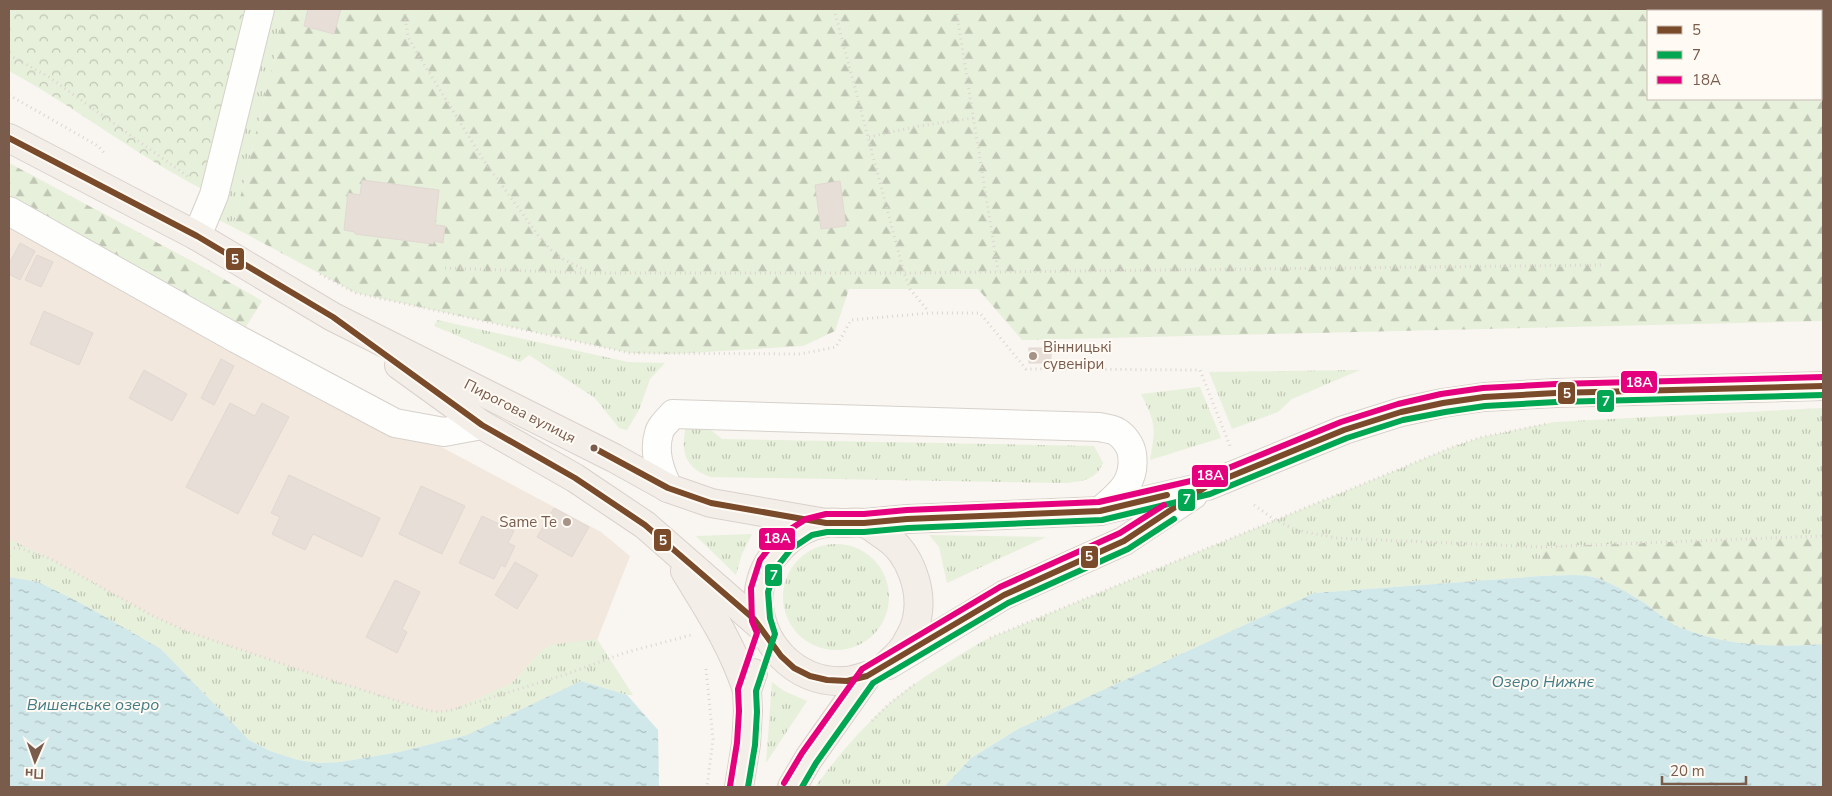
<svg xmlns="http://www.w3.org/2000/svg" width="1832" height="796" font-family="'Nunito Sans',sans-serif">
	<defs>
		<pattern id="grass-tufts" width="24" height="20" patternUnits="userSpaceOnUse" patternTransform="scale(1.25)"><rect width="24" height="20" fill="#e7f0db"/><path d="M3 7l-1-3M5 7V3M7 7l1-3M15 17l-1-3M17 17v-4M19 17l1-3" fill="none" stroke="#c0c6b4"/></pattern>
		<pattern id="forest-firs" width="22" height="20" patternUnits="userSpaceOnUse" patternTransform="scale(1.25)"><rect width="22" height="20" fill="#e7f0db"/><path d="M5 1l3.5 6h-7zM16 11l3.5 6h-7z" fill="#c0c6b4"/></pattern>
		<pattern id="park-crowns" width="20" height="18" patternUnits="userSpaceOnUse" patternTransform="scale(1.25)"><rect width="20" height="18" fill="#e7f0db"/><path d="M2 6a3 3 0 1 1 6 0M12 15a3 3 0 1 1 6 0" fill="none" stroke="#c0c6b4"/></pattern>
		<pattern id="water-ripples" width="26" height="14" patternUnits="userSpaceOnUse" patternTransform="scale(1.25)"><rect width="26" height="14" fill="#d0e8ea"/><path d="M2 4q2-2 4 0t4 0M15 11q2-2 4 0t4 0" fill="none" stroke="#aebfc0"/></pattern>
	</defs>
	<rect width="100%" height="100%" fill="#f9f5f0"/>
	<polygon fill="#f2e8de" points="9,163 197,264 262,301 238,339 601,532 630,556 581,681 467,735 38,582 9,577"/>
	<g fill="url(#grass-tufts)">
		<polygon points="260,9 286,9 233,227 207,214"/>
		<polygon points="437,320 628,362 665,363 650,379 639,410 627,430 619,428 595,398 529,355 520,362 434,326"/>
		<polygon points="1360,370 1292,399 1278,412 1232,429 1209,372"/>
		<path d="M1200 387 1221 438 1150 460C1156 427 1156 424 1141 394Z"/>
		<path d="M1823 408V536L1540 547 1542 576 1314 593 1018 729 971 758 944 787H815C845 746 880 706 923 678 943 665 963 653 983 641L1455 446 1483 437 1554 422Z"/>
		<path d="M688 419 702 423 722 439 1094 446 1103 463C1096 480 1083 481 1066 483L711 477C681 468 680 445 688 419Z"/>
		<polygon points="752,534 742,554 736,575 696,536"/>
		<polygon points="929,535 1046,537 947,583 939,547"/>
		<polygon points="9,539 49,558 153,616 186,631 312,674 426,710 439,712 452,710 512,683 540,652 549,645 597,639 633,695 627,695 581,681 467,735 399,752 340,762 319,763 298,760 270,751 249,740 161,649 77,601 38,582 9,577"/>
		<circle cx="836" cy="597" r="53"/>
		<polygon points="772,682 784,691 807,701 766,763"/>
	</g>
	<g fill="url(#forest-firs)" fill-rule="evenodd">
		<path d="M286 9H1823V321L1022 340 978 289H849L835 331 803 346 673 354 630 353 356 293 233 227ZM1648 11H1821V99H1648Z"/>
		<polygon points="9,163 197,264 262,301 237,339 9,211"/>
		<path d="M1823 536V644C1775 648 1727 646 1681 628 1667 622 1655 610 1643 602 1627 592 1606 579 1588 576 1573 574 1557 576 1542 576L1540 547Z"/>
	</g>
	<path fill="url(#park-crowns)" d="M9 9H260L214 195C142 160 79 109 9 71Z"/>
	<g fill="url(#water-ripples)">
		<path d="M1542 576C1557 576 1573 574 1588 576 1606 579 1627 592 1643 602 1655 610 1667 622 1681 628 1727 646 1775 648 1823 644V787H944L971 758 1018 729 1314 593Z"/>
		<polygon points="9,577 38,582 77,601 161,649 249,740 270,751 298,760 319,763 340,762 399,752 467,735 581,681 627,695 658,730 659,787 9,787"/>
	</g>
	<g fill="#e6ded7" stroke="#e2d8d2">
		<polygon points="308,9 341,9 334,34 304,26"/>
		<polygon points="362,180 439,190 435,225 445,226 443,243 434,241 433,244 355,234 355,232 344,230 348,193 360,195"/>
		<polygon points="840,181 846,226 821,229 815,185"/>
		<polygon points="20,243 35,251 20,280 9,274 9,264"/>
		<polygon points="37,255 53,262 41,287 25,280"/>
		<polygon points="44,311 93,333 79,365 30,344"/>
		<rect x="1029" y="348" width="22" height="15"/>
		<polygon points="221,359 234,366 214,405 201,398"/>
		<polygon points="144,370 187,394 172,421 129,398"/>
		<polygon points="230,403 255,416 262,403 289,417 238,514 186,487"/>
		<polygon points="289,475 380,518 362,557 313,534 305,550 272,534 280,517 271,513"/>
		<polygon points="421,486 465,506 442,554 399,534"/>
		<polygon points="554,508 589,527 572,557 537,537"/>
		<polygon points="482,516 514,531 508,543 515,546 505,567 501,565 494,579 459,563"/>
		<polygon points="515,562 538,575 517,609 495,595"/>
		<polygon points="395,580 420,592 402,629 407,632 397,653 366,637"/>
	</g>
	<g fill="none" stroke-linecap="round" stroke-linejoin="round">
		<defs>
			<g id="minor">
				<polyline points="9,211 237,339 395,423 444,432 482,425"/>
				<polyline points="197,236 214,195 260,9"/>
				<path d="M668 488C660 471 653 452 659 433 660 427 669 419 673 414L1099 427C1104 428 1113 429 1117 432 1124 436 1131 446 1132 454 1136 482 1120 494 1100 511"/>
				<polyline points="864,523 907,519 1100,511 1207,486 1344,430 1401,412 1443,403 1484,397 1556,393 1823,386"/>
				<polyline points="888,665 1004,595 1124,541 1193,495"/>
			</g>
			<g id="major">
				<polyline points="9,138 197,236 333,317 614,458 668,488 711,503 826,523"/>
				<polyline points="399,365 482,425 575,478 645,525 764,629"/>
				<path d="M685 571C710 612 732 645 747 690"/>
				<path d="M867 676C859 678 852 681 844 681 795 684 755 641 759 592 762 559 793 528 825 523 831 522 838 523 844 523 850 523 858 522 863 523 871 525 879 533 886 537 910 553 923 590 917 618 916 625 911 635 907 642 903 651 894 658 887 665"/>
				<polyline points="739,787 746,744 748,711 747,690 753,673"/>
				<polyline points="792,787 809,758 867,676"/>
			</g>
		</defs>
		<use href="#minor" stroke="#d7d1cb" stroke-width="30"/>
		<use href="#major" stroke="#dad1cc" stroke-width="30"/>
		<g stroke="#dcd5d0" stroke-width="3" stroke-dasharray="1 4" stroke-linecap="butt">
			<polyline points="404,9 408,37 416,51 482,158 538,235 550,249 563,259 589,272"/>
			<polyline points="834,9 904,273 910,289 929,312"/>
			<polyline points="956,9 998,271"/>
			<polyline points="9,55 49,77 190,178"/>
			<polyline points="9,95 98,146 106,155"/>
			<polyline points="869,137 919,126 975,118"/>
			<polyline points="445,268 589,273 904,273 1603,265"/>
			<polyline points="320,274 356,293 630,353 800,354 836,347 851,320 930,313 980,313 1026,369 1200,370 1230,446"/>
			<polyline points="1254,505 1275,520 1296,530 1336,538 1540,547 1823,536"/>
			<polyline points="9,547 22,549 49,558 153,616 186,631 312,674 426,710 439,712 452,710 567,674 624,653 691,635"/>
			<polyline points="990,638 1455,446 1482,437 1546,424"/>
			<polyline points="706,669 713,739 707,787"/>
			<polyline points="872,721 889,704 915,684"/>
		</g>
		<use href="#minor" stroke="#fefefd" stroke-width="28"/>
		<use href="#major" stroke="#f3eee8" stroke-width="28"/>
		<defs>
			<g id="bus-1">
				<polyline points="9,138 197,236 333,317 482,425 575,478 645,525 754,619 781,656 794,668 810,676 827,680 847,681 867,676 1004,595 1124,541 1207,486 1344,430 1401,412 1443,403 1484,397 1556,393 1823,386"/>
				<polyline points="594,448 668,488 711,503 826,523 864,523 907,519 1100,511 1167,495"/>
			</g>
			<g id="bus-2">
				<polyline points="748,787 755,745 757,712 756,691 775,634 770,618 768,592 776,568 791,549 812,535 827,532 864,532 908,528 1102,520 1210,494 1347,438 1403,420 1445,412 1485,406 1556,402 1823,395"/>
				<polyline points="802,787 816,763 873,683 1008,603 1128,549 1174,519"/>
			</g>
			<g id="bus-3">
				<polyline points="784,783 802,753 862,669 1000,587 1120,533 1164,505"/>
				<polyline points="730,786 737,743 739,711 738,689 757,633 752,621 751,588 760,560 778,537 806,519 826,514 864,514 907,510 1099,502 1204,478 1341,422 1398,404 1441,394 1483,388 1556,384 1823,377"/>
			</g>
		</defs>
		<use href="#bus-1" stroke="#fffaf3" stroke-width="10"/>
		<use href="#bus-2" stroke="#fffaf3" stroke-width="10"/>
		<use href="#bus-3" stroke="#fffaf3" stroke-width="10"/>
		<use href="#bus-1" stroke="#7a4b2a" stroke-width="6"/>
		<use href="#bus-2" stroke="#00a651" stroke-width="6"/>
		<use href="#bus-3" stroke="#e5007d" stroke-width="6"/>
	</g>
	<g fill="#a69286" stroke="#fffaf3" stroke-width="2">
		<circle cx="1033" cy="356" r="5"/>
		<circle cx="567" cy="522" r="5"/>
	</g>
	<circle fill="#7a5c4d" stroke="#fffaf3" stroke-width="2" cx="594" cy="448" r="4.5"/>
	<g text-anchor="middle" dominant-baseline="central" stroke-width="4" stroke-linejoin="round" paint-order="stroke">
		<g font-size="15" fill="#7a5c4d" stroke="#fffaf3" text-anchor="start">
			<text x="1043" y="347">Вінницькі<tspan x="1043" dy="17">сувеніри</tspan></text>
			<text x="557" y="522" text-anchor="end">Same Te</text>
		</g>
		<g font-size="15" fill="#7a5c4d" stroke="#fffaf3">
			<text transform="translate(520 411) rotate(27)">Пирогова вулиця</text>
		</g>
		<g font-size="16" font-style="italic" fill="#437c86" stroke="#fffaf3">
			<text x="1543" y="682">Озеро Нижнє</text>
			<text x="93" y="705">Вишенське озеро</text>
		</g>
	</g>
	<g stroke="#fffaf3" stroke-width="2">
		<rect x="225" y="247" width="20" height="24" rx="5" fill="#7a4b2a"/>
		<rect x="1620" y="370" width="38" height="24" rx="5" fill="#e5007d"/>
		<rect x="1557" y="381" width="19" height="24" rx="5" fill="#7a4b2a"/>
		<rect x="1596" y="389" width="19" height="24" rx="5" fill="#00a651"/>
		<rect x="1191" y="464" width="38" height="24" rx="5" fill="#e5007d"/>
		<rect x="1177" y="488" width="19" height="24" rx="5" fill="#00a651"/>
		<rect x="758" y="527" width="38" height="24" rx="5" fill="#e5007d"/>
		<rect x="653" y="528" width="19" height="24" rx="5" fill="#7a4b2a"/>
		<rect x="1080" y="545" width="19" height="24" rx="5" fill="#7a4b2a"/>
		<rect x="764" y="563" width="19" height="24" rx="5" fill="#00a651"/>
	</g>
	<g font-size="14" text-anchor="middle" font-weight="bold" fill="#fff">
		<text x="235" y="264">5</text>
		<text x="1639" y="387">18А</text>
		<text x="1567" y="398">5</text>
		<text x="1606" y="406">7</text>
		<text x="1210" y="480">18А</text>
		<text x="1187" y="504">7</text>
		<text x="777" y="543">18А</text>
		<text x="663" y="545">5</text>
		<text x="1089" y="561">5</text>
		<text x="774" y="580">7</text>
	</g>
	<rect width="1832" height="796" fill="none" stroke="#7a5c4d" stroke-width="20"/>
	<rect x="1647" y="10" width="175" height="90" fill="#fffaf3" stroke="#cabbb1"/>
	<rect x="1657" y="26" width="25" height="8" fill="#7a4b2a" stroke="#cabbb1"/>
	<text x="1692" y="35" font-size="15" fill="#7a5c4d">5</text>
	<rect x="1657" y="51" width="25" height="8" fill="#00a651" stroke="#cabbb1"/>
	<text x="1692" y="60" font-size="15" fill="#7a5c4d">7</text>
	<rect x="1657" y="76" width="25" height="8" fill="#e5007d" stroke="#cabbb1"/>
	<text x="1692" y="85" font-size="15" fill="#7a5c4d">18А</text>
	<g transform="translate(35 761) rotate(182)" stroke="#fffaf3" stroke-width="4" paint-order="stroke">
	<path d="M0-4L9 19L0 12L-9 19Z" fill="#7a5c4d"/>
	<text y="-8" font-size="14" font-weight="bold" text-anchor="middle" fill="#7a5c4d">Пн</text>
	</g>
	<path d="M1662 776v8h84v-8" fill="none" stroke="#7a5c4d" stroke-width="2.5"/>
	<text x="1670" y="776" font-size="15" fill="#7a5c4d" stroke="#fffaf3" stroke-width="4" paint-order="stroke">20 m</text>
</svg>
